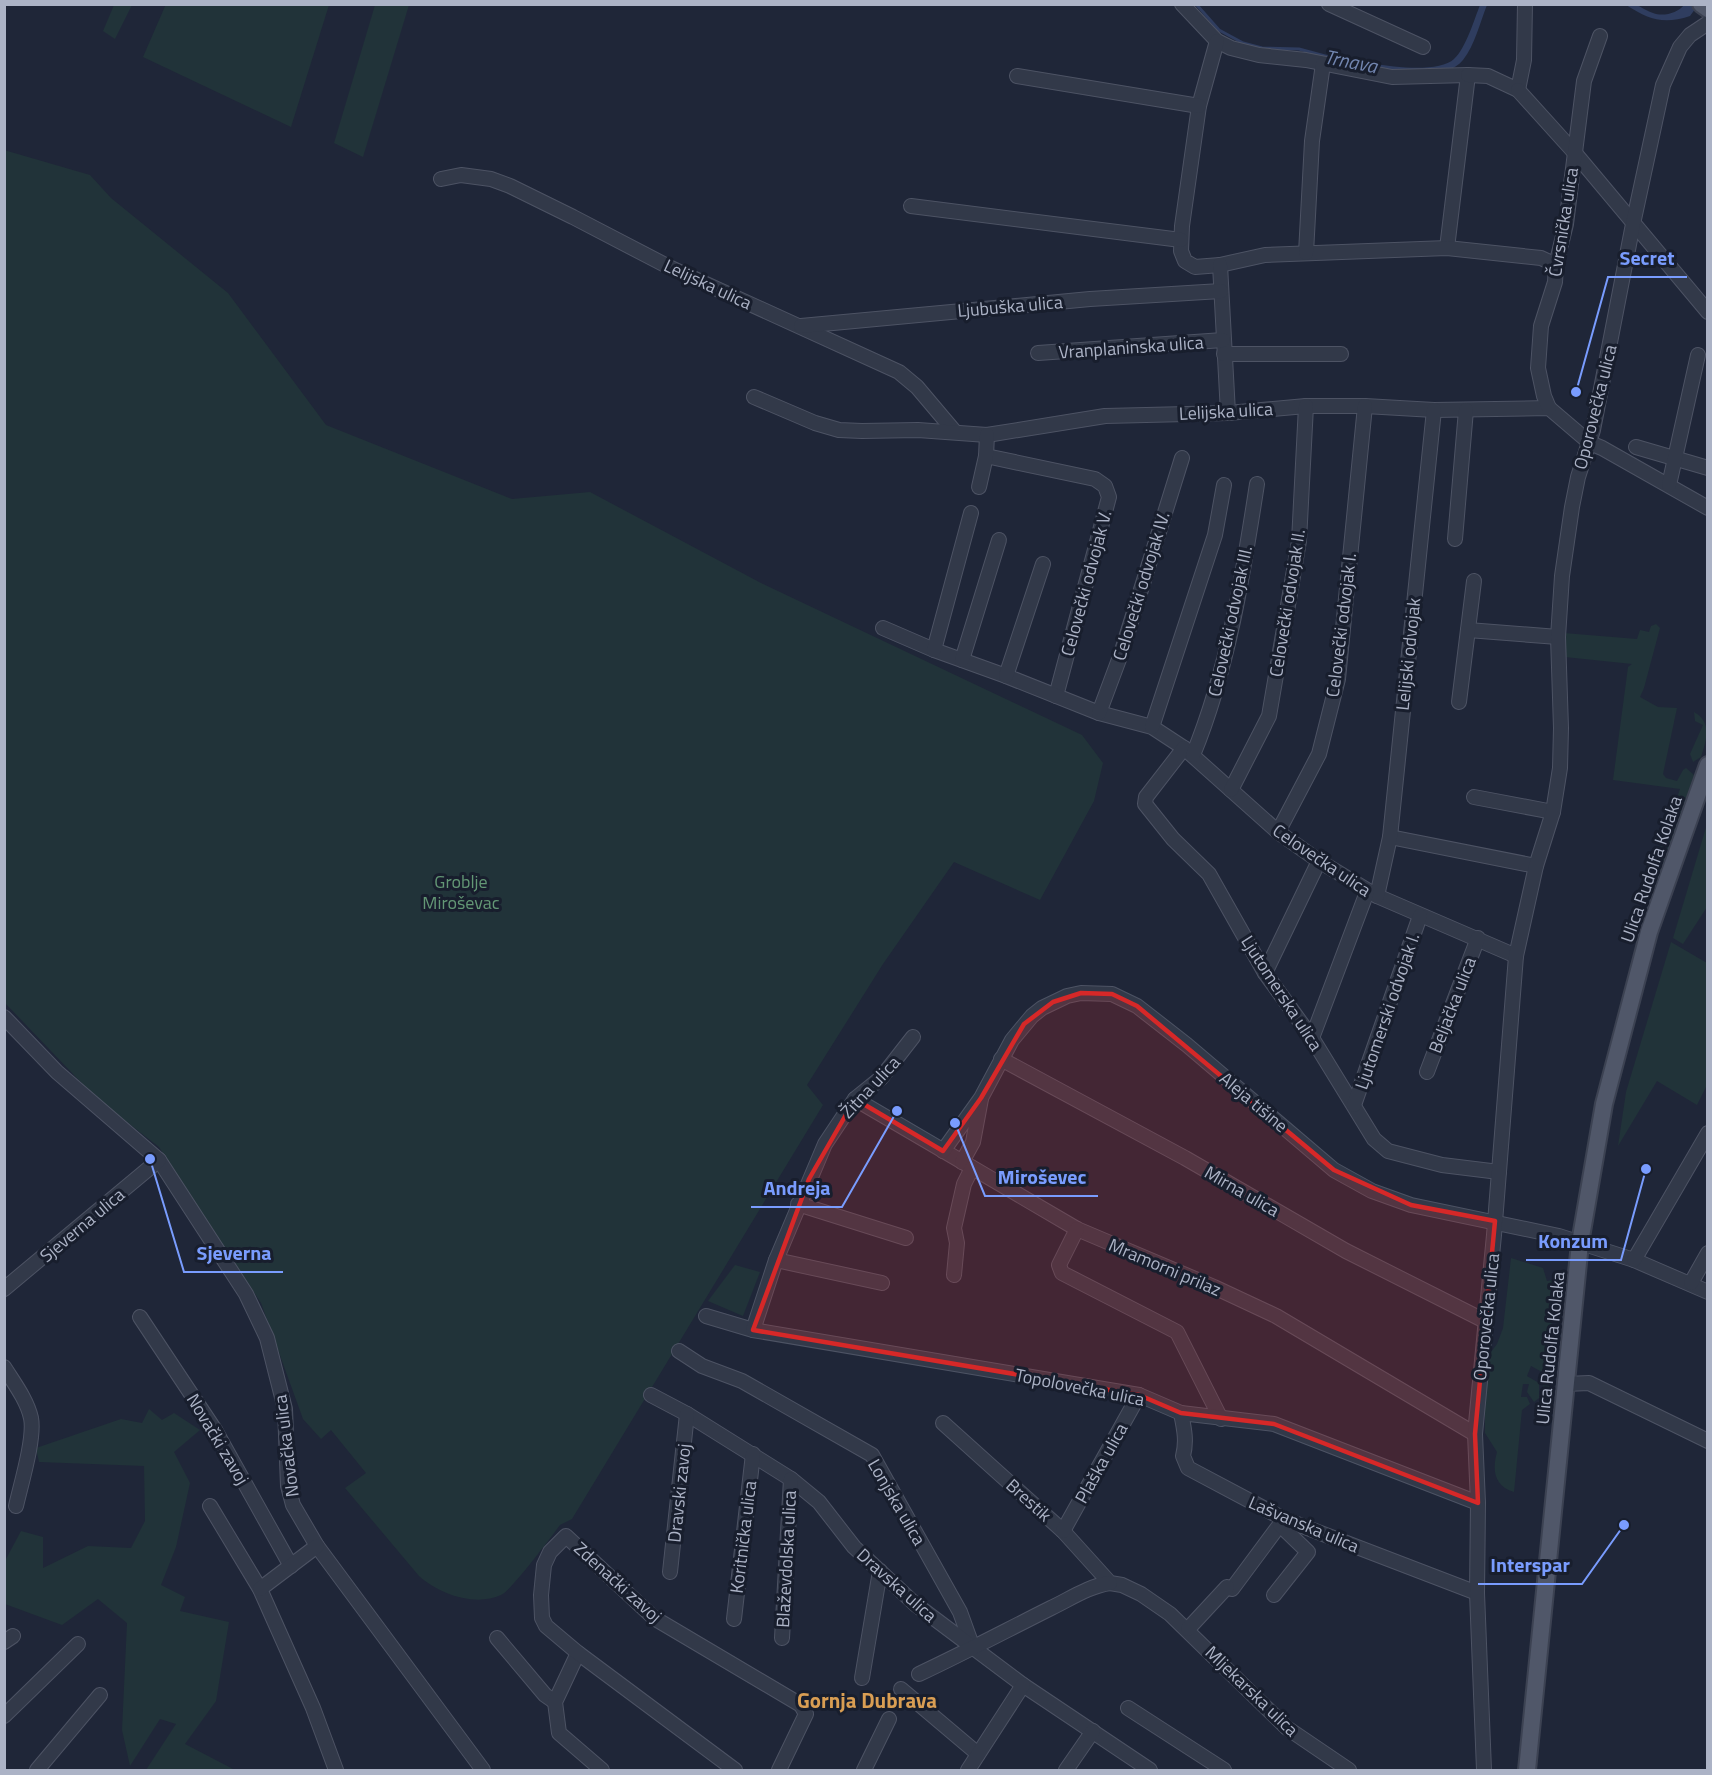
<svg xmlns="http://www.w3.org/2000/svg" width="1712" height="1775" font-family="'Titillium Web',sans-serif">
	<rect width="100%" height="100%" fill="#1f2638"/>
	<g fill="#213339">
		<polygon points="166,4 329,5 291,127 143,57"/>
		<polygon points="114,5 132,5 115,39 103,31"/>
		<polygon points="375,5 409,5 363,157 334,143"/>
		<path d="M4 150 90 175 111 198 228 293 326 425 512 499 590 492 761 583 1082 735 1103 763 1094 801 1040 900 954 862 883 964 807 1085 823 1105 572 1519 560 1525C551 1537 511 1591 501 1595 475 1607 439 1594 419 1576L345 1488 366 1473 331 1430 321 1439 303 1419 261 1303 159 1147 96 1098 5 1003Z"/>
		<polygon points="1656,624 1660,628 1644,688 1640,697 1658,707 1677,708 1663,774 1666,778 1677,781 1683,770 1686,768 1694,775 1654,890 1646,888 1680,789 1613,780 1628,667 1632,664 1565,657 1564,633 1637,639 1640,630 1649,632 1651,626"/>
		<path d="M1694 712C1712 722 1707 739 1701 757L1693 762 1690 754 1703 725 1695 721Z"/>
		<polygon points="1707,824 1707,907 1683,944 1673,938"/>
		<polygon points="1671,942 1707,963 1707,1085 1697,1105 1657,1081 1618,1146 1626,1092"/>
		<path d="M1511 1258 1543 1268 1547 1281 1552 1280 1556 1276 1553 1316 1547 1348H1550L1552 1343H1556L1551 1391 1543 1389V1379L1540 1377 1542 1372 1531 1366 1527 1376 1539 1383V1398L1534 1402 1527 1392 1529 1384H1523L1521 1397H1527L1530 1404 1522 1410 1514 1492C1494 1486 1492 1470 1497 1452L1485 1433V1383L1491 1352 1497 1344 1503 1328Z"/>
		<polygon points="735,1265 760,1272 743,1316 708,1301"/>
		<polygon points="149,1409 162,1420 174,1413 200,1430 174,1452 190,1483 176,1547 161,1585 185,1597 180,1611 229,1622 216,1701 185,1744 235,1770 146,1770 176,1724 160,1719 130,1766 122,1730 127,1623 98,1599 62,1625 5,1604 4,1559 6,1559 21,1531 43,1537 43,1568 88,1546 131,1548 145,1521 144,1466 39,1462 36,1448 121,1419 142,1423"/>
	</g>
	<g fill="#2f3d5f">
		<path d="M1480 5H1487C1480 22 1475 45 1463 60 1443 87 1363 67 1333 63L1336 55C1359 63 1435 77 1454 59 1466 48 1474 20 1480 5Z"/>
		<path d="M1626 5C1642 4 1640 9 1653 13 1663 17 1678 13 1684 5H1698L1690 16C1663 25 1648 19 1626 5Z"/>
	</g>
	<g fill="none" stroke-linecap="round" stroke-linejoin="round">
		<polyline stroke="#2f3d5f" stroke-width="3" points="1196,4 1219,30 1243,43 1262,48 1299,49 1336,59"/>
		<defs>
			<g id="minor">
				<polyline points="1182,4 1217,41 1231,48 1259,55 1306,60 1392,77 1468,75 1447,248"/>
				<polyline points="1329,4 1423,47"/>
				<polyline points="1217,41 1199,106 1182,226 1181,251 1185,261 1195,267 1220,265 1265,255 1447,248 1541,258 1556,265"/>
				<polyline points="1468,75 1488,76 1518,90 1524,60 1525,4"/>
				<polyline points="1017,76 1199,106"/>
				<polyline points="1518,90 1574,152 1708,312"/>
				<polyline points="441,179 461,175 491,179 510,186 573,217 671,268 899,372 917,387 955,432"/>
				<polyline points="911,206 1181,240"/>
				<polyline points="1306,253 1312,141 1323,64"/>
				<polyline points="1220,265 1228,413"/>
				<polyline points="801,326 1090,299 1221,291"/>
				<polyline points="1038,353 1223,340"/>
				<polyline points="1224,354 1341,354"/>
				<polyline points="754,397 815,423 839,430 862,431 918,430 987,435 1105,416 1228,413 1306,406 1365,406 1434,410 1549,408 1590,443 1602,448 1708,508"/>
				<polyline points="1549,408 1544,396 1538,368 1541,326 1555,282 1556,265 1566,224 1584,81 1600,36"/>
				<polyline points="1636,447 1708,468"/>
				<polyline points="986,456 1095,479 1105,486 1109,497 1056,696"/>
				<polyline points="1669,485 1698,355"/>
				<polyline points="979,487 986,456 987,435"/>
				<polyline points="1455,539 1466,410"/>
				<polyline points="883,628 934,650 1006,676 1099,713 1152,727 1184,748 1278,832 1319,861 1377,896 1516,956"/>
				<polyline points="1468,630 1558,637"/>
				<polyline points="934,650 971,513"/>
				<polyline points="962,660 999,540"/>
				<polyline points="1006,676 1043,564"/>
				<polyline points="1459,702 1474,581"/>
				<polyline points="1099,713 1121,654 1182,458"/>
				<polyline points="1152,727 1215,535 1224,485"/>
				<polyline points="1184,748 1146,797 1145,804 1173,839 1209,874 1265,973 1312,1038 1374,1139 1388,1151 1442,1165 1499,1172"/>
				<path d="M1193 755C1228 670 1243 575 1257 484"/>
				<polyline points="1231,790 1269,716 1299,541 1306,406"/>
				<polyline points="1474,797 1553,812"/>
				<polyline points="1278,832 1319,754 1338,679 1365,406"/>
				<polyline points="1390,837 1536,866"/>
				<polyline points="1377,896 1390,837 1434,410"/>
				<polyline points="1265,973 1319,861"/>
				<polyline points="4,1017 57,1072 159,1160 246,1294 267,1338 285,1409 288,1486 293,1505 317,1546 483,1770"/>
				<polyline points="1312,1038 1367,892"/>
				<polyline points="1001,1059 1185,1158 1346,1251 1485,1321"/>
				<polyline points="1427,1072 1478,938"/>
				<polyline points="855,1099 1077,1229 1214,1287 1276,1316 1475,1434"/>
				<polyline points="1354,1105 1420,916"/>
				<polyline points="943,1151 981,1098 1012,1040 1032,1016 1042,1008 1067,996 1081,993 1112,994 1137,1006 1187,1045 1334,1170 1372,1191 1411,1205 1559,1236 1634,1260 1708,1292"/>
				<polyline points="962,1162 973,1142 981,1099"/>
				<polyline points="798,1204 906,1238"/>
				<polyline points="1077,1229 1059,1265 1062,1273 1177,1332 1221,1419"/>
				<polyline points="776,1260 882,1283"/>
				<polyline points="1634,1260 1708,1133"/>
				<polyline points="954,1275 957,1243 954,1228 964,1184 972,1168"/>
				<polyline points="1691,1283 1708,1253"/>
				<polyline points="4,1289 159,1160"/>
				<polyline points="706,1316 753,1330 1139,1395 1181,1413 1274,1424 1478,1503"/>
				<polyline points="140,1317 215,1430 291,1566"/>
				<polyline points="753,1330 776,1260 825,1144 855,1099 881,1078 913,1037"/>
				<polyline points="679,1351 702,1366 742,1381 872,1455 960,1612 973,1648"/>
				<path d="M4 1367C14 1383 27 1400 31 1418 35 1438 21 1484 16 1506"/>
				<polyline points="1566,1384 1589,1383 1708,1441"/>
				<polyline points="651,1395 687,1414 791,1479 819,1502 854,1547 915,1604 1023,1685 1150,1770"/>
				<path d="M1181 1413C1184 1428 1187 1441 1183 1456L1188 1468 1284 1519 1477 1593"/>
				<polyline points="943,1423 1063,1531 1110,1583 1122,1585 1141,1594 1170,1614 1287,1728 1349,1770"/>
				<polyline points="210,1506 260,1589 313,1708 336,1770"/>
				<polyline points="1063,1531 1139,1395"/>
				<polyline points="670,1572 687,1414"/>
				<polyline points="260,1589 317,1546"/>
				<polyline points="1232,1589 1284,1519"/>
				<polyline points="1274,1595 1308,1552 1280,1525"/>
				<polyline points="734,1619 753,1454"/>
				<polyline points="1188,1629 1227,1587"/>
				<polyline points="497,1638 545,1695 555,1702"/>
				<polyline points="782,1638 791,1479"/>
				<polyline points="4,1642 13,1636"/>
				<polyline points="578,1653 555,1702 559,1733 602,1770"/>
				<path d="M919 1674C964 1653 1007 1630 1051 1608 1070 1599 1089 1586 1110 1583"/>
				<polyline points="862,1678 880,1571"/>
				<polyline points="901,1689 978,1754"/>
				<polyline points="1128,1708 1224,1770"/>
				<polyline points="4,1716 78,1644"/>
				<polyline points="37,1770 100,1695"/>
				<polyline points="735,1770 578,1653 546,1626 542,1618 541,1595 544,1565 550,1552 566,1536 654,1618 801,1705 806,1714 779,1770"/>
				<polyline points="864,1770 889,1719"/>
				<polyline points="968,1770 1023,1685"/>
				<polyline points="1066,1770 1093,1731"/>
				<polyline points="1484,1770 1477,1593 1478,1503 1475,1434 1494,1235 1516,956 1536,866 1553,812 1560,768 1561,728 1558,637 1562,576 1572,507 1578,477 1593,430 1633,224 1663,85 1680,47 1690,35 1708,23"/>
			</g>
			<g id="major">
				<polyline points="1701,4 1708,9"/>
				<polyline points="1527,1770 1580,1243 1604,1104 1649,932 1708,765"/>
			</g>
		</defs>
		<use href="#minor" stroke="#4d5364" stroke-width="16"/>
		<use href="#major" stroke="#3c4252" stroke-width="20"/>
		<use href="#minor" stroke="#323949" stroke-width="14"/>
		<use href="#major" stroke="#505769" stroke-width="16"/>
	</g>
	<path fill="#d62828" fill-opacity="0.2" stroke="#d62828" stroke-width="4.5" stroke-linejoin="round" d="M1081 993 1112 994 1137 1006 1334 1170 1411 1205 1495 1221 1475 1434 1478 1503 1274 1424 1181 1413 1139 1395 753 1330 809 1179 855 1099 943 1151 981 1098 1024 1024 1053 1002Z"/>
	<g text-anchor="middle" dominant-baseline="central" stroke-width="6" stroke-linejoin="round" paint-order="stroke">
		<g font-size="18" fill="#acb3c6" stroke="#181e2d">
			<text transform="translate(1563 222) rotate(-81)">Čvrsnička ulica</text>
			<text transform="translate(708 284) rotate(25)">Lelijska ulica</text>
			<text transform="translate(1010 306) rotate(-5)">Ljubuška ulica</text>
			<text transform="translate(1131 347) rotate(-4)">Vranplaninska ulica</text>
			<text transform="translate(1595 407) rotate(-76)">Oporovečka ulica</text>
			<text transform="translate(1226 411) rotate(-3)">Lelijska ulica</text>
			<text transform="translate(1086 583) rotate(-75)">Celovečki odvojak V.</text>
			<text transform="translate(1141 586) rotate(-73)">Celovečki odvojak IV.</text>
			<text transform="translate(1287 603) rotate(-81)">Celovečki odvojak II.</text>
			<text transform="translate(1230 621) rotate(-78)">Celovečki odvojak III.</text>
			<text transform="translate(1341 625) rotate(-83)">Celovečki odvojak I.</text>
			<text transform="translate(1408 654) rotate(-84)">Lelijski odvojak</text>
			<text transform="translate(1322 860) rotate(34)">Celovečka ulica</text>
			<text transform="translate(1651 869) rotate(-71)">Ulica Rudolfa Kolaka</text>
			<text transform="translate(1282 993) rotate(57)">Ljutomerska ulica</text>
			<text transform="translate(1452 1005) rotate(-69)">Beljačka ulica</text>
			<text transform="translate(1387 1011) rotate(-71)">Ljutomerski odvojak I.</text>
			<text transform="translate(870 1087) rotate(-47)">Žitna ulica</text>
			<text transform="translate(1254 1102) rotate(40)">Aleja tišine</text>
			<text transform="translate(1242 1191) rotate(30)">Mirna ulica</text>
			<text transform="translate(82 1225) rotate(-40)">Sjeverna ulica</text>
			<text transform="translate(1165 1267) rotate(23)">Mramorni prilaz</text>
			<text transform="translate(1486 1317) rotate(-84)">Oporovečka ulica</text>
			<text transform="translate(1550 1348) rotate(-84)">Ulica Rudolfa Kolaka</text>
			<text transform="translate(1080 1387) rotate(11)">Topolovečka ulica</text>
			<text transform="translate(218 1439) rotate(59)">Novački zavoj</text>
			<text transform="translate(286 1446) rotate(-97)">Novačka ulica</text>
			<text transform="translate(1101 1463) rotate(-61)">Plaška ulica</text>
			<text transform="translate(679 1493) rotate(-84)">Dravski zavoj</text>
			<text transform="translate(1029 1500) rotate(42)">Brestik</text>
			<text transform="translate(897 1502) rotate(60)">Lonjska ulica</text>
			<text transform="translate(1304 1524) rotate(23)">Lašvanska ulica</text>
			<text transform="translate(743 1537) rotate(-83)">Koritnička ulica</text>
			<text transform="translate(786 1559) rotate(-87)">Blaževdolska ulica</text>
			<text transform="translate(618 1582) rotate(42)">Zdenački zavoj</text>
			<text transform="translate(897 1585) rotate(42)">Dravska ulica</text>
			<text transform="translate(1252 1691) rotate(44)">Mljekarska ulica</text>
		</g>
		<g font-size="18" fill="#639775" stroke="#181e2d">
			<text x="461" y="881">Groblje<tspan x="461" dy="21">Miroševac</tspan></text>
		</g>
		<g font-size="20" font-style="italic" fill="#7286b0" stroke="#181e2d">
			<text transform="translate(1351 61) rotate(11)">Trnava</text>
		</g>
		<g font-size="21" font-weight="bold" fill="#d99e53" stroke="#181e2d">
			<text x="867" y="1700">Gornja Dubrava</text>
		</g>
	</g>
	<path fill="none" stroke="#799cfe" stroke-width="2" d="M1576 392L1608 277H1687M955 1123L985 1196H1098M897 1111L842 1207H751M1646 1169L1621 1260H1526M150 1159L184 1272H283M1624 1525L1582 1584H1478"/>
	<g fill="#799cfe" stroke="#181e2d" stroke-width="2">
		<circle cx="1576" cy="392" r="6"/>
		<circle cx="955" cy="1123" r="6"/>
		<circle cx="897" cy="1111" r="6"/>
		<circle cx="1646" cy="1169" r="6"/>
		<circle cx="150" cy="1159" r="6"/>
		<circle cx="1624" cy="1525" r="6"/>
	</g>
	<g font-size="20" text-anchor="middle" font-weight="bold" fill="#799cfe" stroke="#181e2d" stroke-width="6" stroke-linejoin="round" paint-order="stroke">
		<text x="1647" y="265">Secret</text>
		<text x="1042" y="1184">Miroševec</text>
		<text x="797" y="1195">Andreja</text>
		<text x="1573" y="1248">Konzum</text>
		<text x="234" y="1260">Sjeverna</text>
		<text x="1530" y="1572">Interspar</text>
	</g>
	<rect width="1712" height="1775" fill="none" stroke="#acb3c6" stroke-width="12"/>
</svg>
